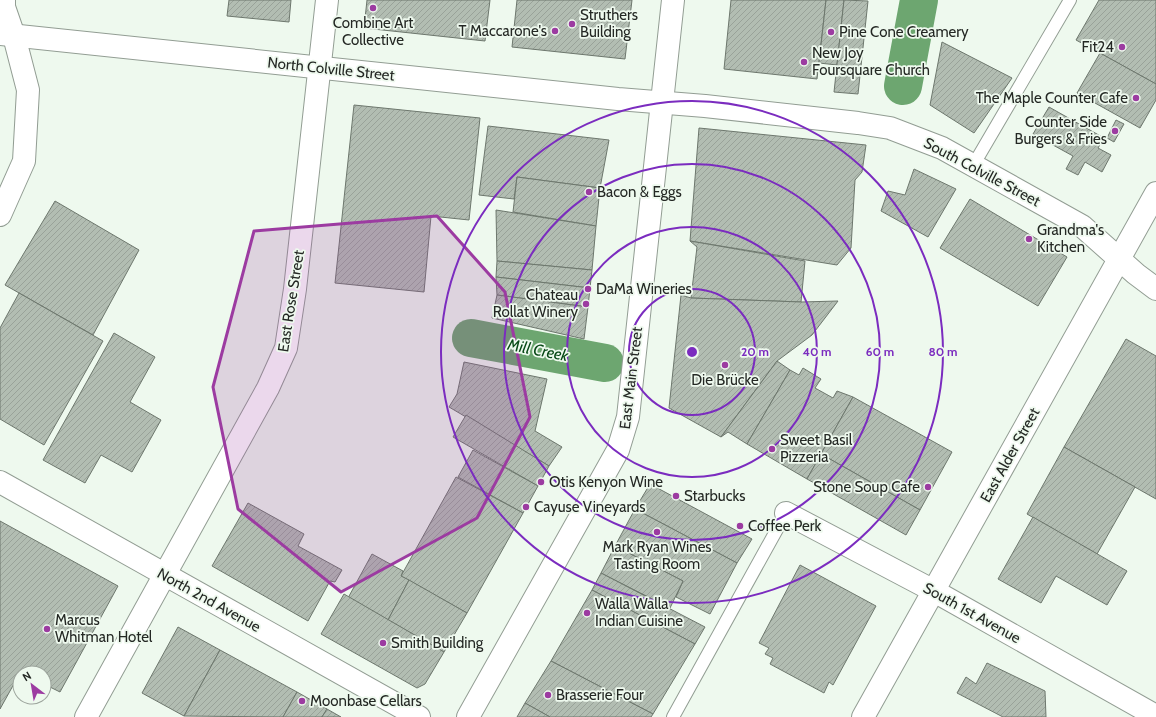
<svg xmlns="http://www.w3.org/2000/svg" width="1156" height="717" font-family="Cabin,sans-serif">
	<defs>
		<pattern id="building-hatch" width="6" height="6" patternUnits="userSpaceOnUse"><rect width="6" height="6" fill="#b2bdb2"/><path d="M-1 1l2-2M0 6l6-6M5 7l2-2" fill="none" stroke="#99a299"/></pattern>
	</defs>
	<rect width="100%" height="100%" fill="#eef9ee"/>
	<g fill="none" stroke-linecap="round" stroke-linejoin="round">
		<g stroke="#6da670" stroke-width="38">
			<polyline points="903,86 919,0"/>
			<polyline points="471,338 605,363"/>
		</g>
	</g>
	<g fill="url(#building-hatch)" stroke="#6d776d">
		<polygon points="229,0 291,0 289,22 227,16"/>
		<polygon points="367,0 490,0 485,41 364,28"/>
		<polygon points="517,0 632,0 625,59 512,47"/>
		<polygon points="731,0 826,0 817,79 724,69"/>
		<polygon points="826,0 844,0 837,65 819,63"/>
		<polygon points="844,0 868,1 858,94 834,92"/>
		<polygon points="1099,0 1156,0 1156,84 1076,40"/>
		<polygon points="942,42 1012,78 974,133 930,105"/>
		<polygon points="1100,53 1156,84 1156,100 1140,128 1077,93"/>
		<polygon points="354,105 480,118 469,220 431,216 424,292 335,283"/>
		<polygon points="1049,107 1104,138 1098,148 1111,155 1102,172 1085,162 1078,175 1066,169 1073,156 1033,134"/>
		<polygon points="1116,120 1124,124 1114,142 1107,138"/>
		<polygon points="488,126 609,140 600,188 517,177 514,199 479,195"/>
		<polygon points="699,128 866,145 862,172 855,180 851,248 837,265 690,241"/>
		<polygon points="914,169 956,189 928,237 881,211 888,191 905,195"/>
		<polygon points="517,177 600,188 596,226 513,212"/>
		<polygon points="970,199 1067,257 1038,306 940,248"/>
		<polygon points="55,201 139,250 93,335 5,285"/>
		<polygon points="496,210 596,226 592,270 497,261"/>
		<polygon points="690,241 805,261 801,302 691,298 697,247"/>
		<polygon points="497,261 592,270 590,288 496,277"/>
		<polygon points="496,277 590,288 588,307 497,295"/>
		<polygon points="19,293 103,341 44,445 0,419 0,328"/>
		<polygon points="497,295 588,307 584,339 492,318"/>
		<polygon points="681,295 691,298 801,302 838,301 812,335 777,361 721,437 669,408"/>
		<polygon points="114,333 155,357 130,402 161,420 132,472 101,455 85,483 43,460"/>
		<polygon points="1126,339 1156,356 1156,499 1064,447"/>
		<polygon points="777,361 790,370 747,444 728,432 721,437"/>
		<polygon points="464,362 547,379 535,431 562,447 549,466 449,407 457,394"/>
		<polygon points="803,368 821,379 815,388 833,398 837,391 853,397 807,479 747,444 790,370 799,375"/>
		<polygon points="853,397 952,452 920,510 821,454"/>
		<polygon points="466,415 549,466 538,486 453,437"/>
		<polygon points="1064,447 1135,487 1097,554 1027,514"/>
		<polygon points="473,450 538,486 523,513 458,477"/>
		<polygon points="821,454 920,510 906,535 807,479"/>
		<polygon points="456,477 523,513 467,613 401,576"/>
		<polygon points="650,484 752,539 737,563 635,509"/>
		<polygon points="248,503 304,534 298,546 342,570 335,582 330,581 308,621 212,566"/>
		<polygon points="635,509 737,563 710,614 676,597 683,581 615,546"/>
		<polygon points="1033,517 1127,571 1107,605 1056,576 1041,603 998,579"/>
		<polygon points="0,521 118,586 60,692 44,684 44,673 20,673 20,685 15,682 0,709"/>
		<polygon points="615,546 683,581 670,608 601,573"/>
		<polygon points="372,554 403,571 401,576 409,580 388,620 348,598"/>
		<polygon points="800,565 876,606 833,685 829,682 824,693 770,664 773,658 765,654 769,648 759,643"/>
		<polygon points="601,573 705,627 695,644 592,590"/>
		<polygon points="409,580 467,613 444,652 388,620"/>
		<polygon points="592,590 695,644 653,714 551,661"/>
		<polygon points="344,594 444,652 425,684 417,688 321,634"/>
		<polygon points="178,627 220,650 184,716 142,693"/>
		<polygon points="220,650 297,692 283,717 184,716"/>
		<polygon points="551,661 653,714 651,717 550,717 525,703"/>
		<polygon points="987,663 1045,691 1046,717 1003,717 957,693 966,677 976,684"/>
		<polygon points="297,692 327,709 322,717 283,717"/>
		<polygon points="525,703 550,717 517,717"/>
		<polygon points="327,709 341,717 322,717"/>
	</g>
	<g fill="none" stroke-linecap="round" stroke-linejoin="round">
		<defs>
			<g id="service">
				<polyline points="974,164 1070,0"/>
				<polyline points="673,717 786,513"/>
			</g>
			<polyline id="minor" points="0,215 24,161 28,90 14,36 4,7 4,0"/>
			<g id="tertiary">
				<polyline points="0,34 618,99 705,106 858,123 890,128 942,148 1082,226 1136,274 1156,289"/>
				<polyline points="786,513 934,591 1156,716"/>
			</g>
			<g id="secondary">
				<polyline points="0,482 419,717"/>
				<polyline points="468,717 618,450 628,417 673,0"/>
				<polyline points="863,717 1156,193"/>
			</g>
			<polyline id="primary" points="86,717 268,388 286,348 295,289 327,0"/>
		</defs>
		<use href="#service" stroke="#929d93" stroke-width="14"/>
		<use href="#minor" stroke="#929d93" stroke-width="24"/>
		<use href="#tertiary" stroke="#929d93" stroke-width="24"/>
		<use href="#secondary" stroke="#929d93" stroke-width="24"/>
		<use href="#primary" stroke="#929d93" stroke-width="24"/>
		<use href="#service" stroke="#fff" stroke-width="12"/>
		<use href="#minor" stroke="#fff" stroke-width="22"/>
		<use href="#tertiary" stroke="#fff" stroke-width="22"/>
		<use href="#secondary" stroke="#fff" stroke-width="22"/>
		<use href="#primary" stroke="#fff" stroke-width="22"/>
	</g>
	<path fill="#9c3ba1" fill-opacity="0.2" stroke="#9c3ba1" stroke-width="3" stroke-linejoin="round" d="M437 216 505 292 530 417 477 518 341 592 238 509 213 387 254 231Z"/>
	<g fill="none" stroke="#7b2cbf" stroke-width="2">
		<circle cx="692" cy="352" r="63"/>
		<circle cx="692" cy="352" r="125"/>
		<circle cx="692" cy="352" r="188"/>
		<circle cx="692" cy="352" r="251"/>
	</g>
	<g fill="#9c3ba1" stroke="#eef9ee" stroke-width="1.5">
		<circle cx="373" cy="8" r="4"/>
		<circle cx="572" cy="24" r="4"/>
		<circle cx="555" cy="31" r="4"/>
		<circle cx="831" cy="32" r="4"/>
		<circle cx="1122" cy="47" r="4"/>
		<circle cx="804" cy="62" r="4"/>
		<circle cx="1136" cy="98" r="4"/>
		<circle cx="1115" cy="131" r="4"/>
		<circle cx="589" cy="192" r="4"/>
		<circle cx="1029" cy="239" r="4"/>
		<circle cx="588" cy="289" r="4"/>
		<circle cx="586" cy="304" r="4"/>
		<circle cx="725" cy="365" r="4"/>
		<circle cx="772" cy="449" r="4"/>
		<circle cx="541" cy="482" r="4"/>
		<circle cx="928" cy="487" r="4"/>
		<circle cx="676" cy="496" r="4"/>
		<circle cx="526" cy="507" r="4"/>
		<circle cx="740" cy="526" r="4"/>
		<circle cx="657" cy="532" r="4"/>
		<circle cx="587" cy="613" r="4"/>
		<circle cx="47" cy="629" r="4"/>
		<circle cx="383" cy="643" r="4"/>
		<circle cx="548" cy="695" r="4"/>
		<circle cx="302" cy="701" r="4"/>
	</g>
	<g text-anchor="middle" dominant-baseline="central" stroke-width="3.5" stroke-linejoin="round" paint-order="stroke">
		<g font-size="15" fill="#242824" stroke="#eef9ee" text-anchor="start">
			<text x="580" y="15">Struthers<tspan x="580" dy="17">Building</tspan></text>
			<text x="373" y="23" text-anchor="middle">Combine Art<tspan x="373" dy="17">Collective</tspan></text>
			<text x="547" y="31" text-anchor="end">T Maccarone's</text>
			<text x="839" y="32">Pine Cone Creamery</text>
			<text x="1114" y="47" text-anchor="end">Fit24</text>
			<text x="812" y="53">New Joy<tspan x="812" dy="17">Foursquare Church</tspan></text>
			<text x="1128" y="98" text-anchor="end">The Maple Counter Cafe</text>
			<text x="1107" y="122" text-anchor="end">Counter Side<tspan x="1107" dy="17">Burgers &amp; Fries</tspan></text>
			<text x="597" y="192">Bacon &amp; Eggs</text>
			<text x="1037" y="230">Grandma's<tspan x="1037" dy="17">Kitchen</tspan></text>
			<text x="596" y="289">DaMa Wineries</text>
			<text x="578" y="295" text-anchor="end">Chateau<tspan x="578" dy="17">Rollat Winery</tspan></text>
			<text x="725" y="380" text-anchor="middle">Die Brücke</text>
			<text x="780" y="440">Sweet Basil<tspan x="780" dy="17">Pizzeria</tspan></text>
			<text x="549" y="482">Otis Kenyon Wine</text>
			<text x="920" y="487" text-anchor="end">Stone Soup Cafe</text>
			<text x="684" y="496">Starbucks</text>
			<text x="534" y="507">Cayuse Vineyards</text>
			<text x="748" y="526">Coffee Perk</text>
			<text x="657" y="547" text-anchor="middle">Mark Ryan Wines<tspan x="657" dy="17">Tasting Room</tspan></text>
			<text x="595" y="604">Walla Walla<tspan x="595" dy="17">Indian Cuisine</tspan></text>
			<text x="55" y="620">Marcus<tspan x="55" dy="17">Whitman Hotel</tspan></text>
			<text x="391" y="643">Smith Building</text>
			<text x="556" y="695">Brasserie Four</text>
			<text x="310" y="701">Moonbase Cellars</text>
		</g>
		<g font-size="15" fill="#242824" stroke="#eef9ee">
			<text transform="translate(331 69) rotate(6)">North Colville Street</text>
			<text transform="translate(982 172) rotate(28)">South Colville Street</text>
			<text transform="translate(291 301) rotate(-81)">East Rose Street</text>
			<text transform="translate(631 378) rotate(-83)">East Main Street</text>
			<text transform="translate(1010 455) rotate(-61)">East Alder Street</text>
			<text transform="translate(209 600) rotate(29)">North 2nd Avenue</text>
			<text transform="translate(972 613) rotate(29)">South 1st Avenue</text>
		</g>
		<g font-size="16" font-style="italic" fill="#084916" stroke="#eef9ee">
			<text transform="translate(538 350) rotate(11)">Mill Creek</text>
		</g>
	</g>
	<circle cx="692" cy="352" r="6" fill="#7b2cbf" stroke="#eef9ee" stroke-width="2"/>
	<g font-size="12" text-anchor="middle" font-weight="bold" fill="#7b2cbf" stroke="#eef9ee" stroke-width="3.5" stroke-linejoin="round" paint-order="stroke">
		<text x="755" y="356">20 m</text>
		<text x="817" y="356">40 m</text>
		<text x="880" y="356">60 m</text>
		<text x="943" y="356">80 m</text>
	</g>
	<g transform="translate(32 685) rotate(329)"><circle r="19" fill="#eef9ee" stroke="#9da59d"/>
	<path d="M0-3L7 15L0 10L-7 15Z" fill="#9c3ba1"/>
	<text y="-6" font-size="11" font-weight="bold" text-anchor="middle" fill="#242824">N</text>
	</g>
</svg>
